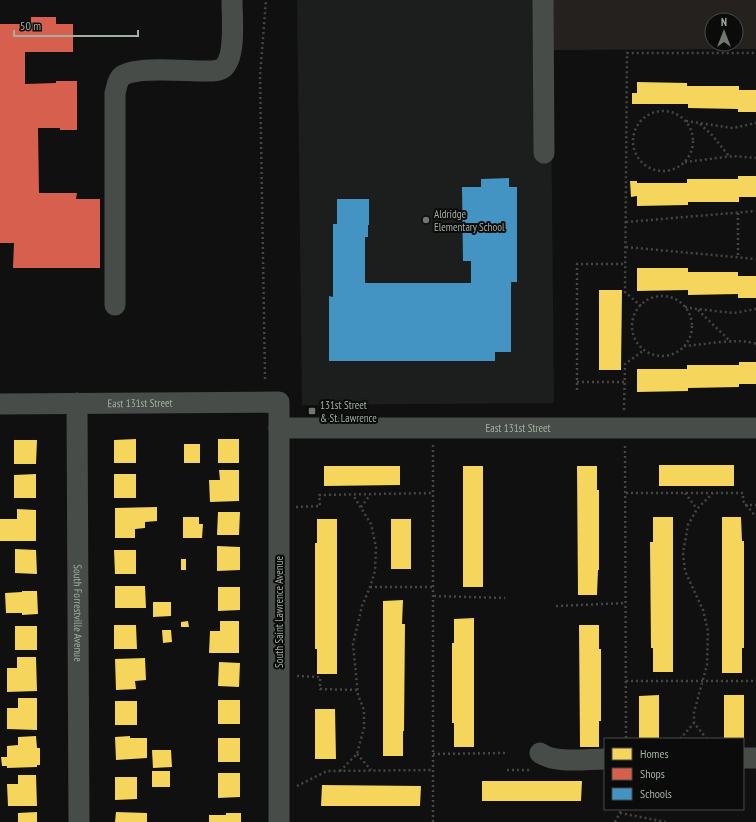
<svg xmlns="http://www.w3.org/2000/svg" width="756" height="822" font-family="'PT Sans Narrow',sans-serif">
	<rect width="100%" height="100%" fill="#0f100f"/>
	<polygon fill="#1c1e1d" points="297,0 550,0 554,403 302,405"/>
	<path fill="#25211f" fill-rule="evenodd" d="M550 0H756V49L551 50ZM712 20H736V44H712Z"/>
	<g fill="#f6d55c">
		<polygon points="637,82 687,83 687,86 739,86 739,90 756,90 756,112 738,112 738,109 688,108 688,104 632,104 632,93 637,93"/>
		<polygon points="738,176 756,176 756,197 739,197 739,202 688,202 688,205 637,206 637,196 631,197 630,181 637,181 637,183 687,183 687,179 738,179"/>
		<polygon points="637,268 688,268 688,272 738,272 738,276 756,276 756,298 738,298 738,294 688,295 688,290 637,291"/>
		<polygon points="599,290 622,290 621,370 599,370"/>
		<polygon points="739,362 756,362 756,384 739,384 739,387 688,388 688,391 637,392 637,369 687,369 687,365 739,365"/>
		<polygon points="136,439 136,463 114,463 114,440"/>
		<rect x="218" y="439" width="21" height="24"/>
		<polygon points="14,440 37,440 36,464 14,464"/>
		<rect x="184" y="444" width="16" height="19"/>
		<rect x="659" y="465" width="75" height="21"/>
		<polygon points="324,466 400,466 400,485 324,486"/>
		<rect x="463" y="466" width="20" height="121"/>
		<polygon points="577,466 597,466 597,490 599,490 599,570 598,570 597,595 578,595"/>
		<polygon points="219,470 239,470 239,501 210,502 209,480 220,480"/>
		<polygon points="36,474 36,498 14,498 14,475"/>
		<rect x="114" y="474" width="22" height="24"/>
		<polygon points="157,507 157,521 145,522 145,528 135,529 135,538 115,538 115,508"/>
		<polygon points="17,509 36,510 36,541 0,541 0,519 17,519"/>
		<polygon points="218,512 240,512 239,535 217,535"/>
		<polygon points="183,517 199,517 199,524 203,524 202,538 183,538"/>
		<polygon points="653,517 673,517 673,672 653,672 653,648 651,648 650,542 653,542"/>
		<polygon points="722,517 741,517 742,541 744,541 744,648 742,648 742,673 722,673"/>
		<polygon points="317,519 337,519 337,674 317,674 317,649 315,649 315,543 317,543"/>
		<rect x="391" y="519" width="20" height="50"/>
		<polygon points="217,546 240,547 240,570 217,571"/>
		<polygon points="15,549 36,550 37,574 15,573"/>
		<polygon points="114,550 136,550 136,574 115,574"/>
		<rect x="181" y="559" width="5" height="11"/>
		<polygon points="115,586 145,586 146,608 115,608"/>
		<polygon points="218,587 240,587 240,610 218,611"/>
		<polygon points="22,591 37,591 38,614 22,615 22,613 6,613 5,593 22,592"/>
		<polygon points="403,600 402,624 405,624 404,731 403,731 403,756 383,756 383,601"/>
		<polygon points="153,602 171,602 171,616 153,617"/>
		<polygon points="474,618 474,747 454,747 454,723 452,723 452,643 454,643 454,619"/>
		<polygon points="188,621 189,627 181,627 181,622"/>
		<polygon points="220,621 239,621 239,653 209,653 210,631 220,631"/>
		<polygon points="114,625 136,625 137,649 114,649"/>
		<polygon points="579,625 599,625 599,649 601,649 601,721 599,721 599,747 580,747"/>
		<rect x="15" y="626" width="22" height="24"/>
		<polygon points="162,630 171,630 172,642 163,643"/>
		<polygon points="17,657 36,657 37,691 7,692 7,668 17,668"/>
		<polygon points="145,658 146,680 135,681 136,689 116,690 115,659"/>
		<polygon points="219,662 240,663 239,687 218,686"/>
		<polygon points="659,695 659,739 639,739 639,696"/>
		<rect x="724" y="695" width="20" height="44"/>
		<polygon points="18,698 37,698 37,730 7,729 7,708 18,708"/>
		<rect x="218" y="700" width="22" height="24"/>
		<rect x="115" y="701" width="22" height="24"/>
		<polygon points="315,709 335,709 336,759 315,759"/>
		<polygon points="36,736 37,748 40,748 40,765 37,765 37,767 7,768 7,766 2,766 1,757 7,757 7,746 18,745 18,737"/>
		<polygon points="130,736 130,738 147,738 147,758 116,760 115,737"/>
		<rect x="218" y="738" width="22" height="24"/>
		<polygon points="152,750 171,750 172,767 153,768"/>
		<rect x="152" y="771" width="18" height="16"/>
		<polygon points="218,773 240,773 240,797 218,798"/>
		<polygon points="18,775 36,775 37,806 8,806 7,784 18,784"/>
		<polygon points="115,777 137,777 137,799 115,800"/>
		<polygon points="482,781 582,781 581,801 482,801"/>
		<polygon points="322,785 421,786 420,806 321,806"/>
		<polygon points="37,812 37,822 18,822 18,813"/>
		<polygon points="116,812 147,813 147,822 115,822"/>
		<polygon points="226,813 241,813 241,822 209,822 209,815 226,815"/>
	</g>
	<polygon fill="#d6604d" points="31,17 56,17 56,24 73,24 73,52 25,52 25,84 56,83 56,81 77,81 77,130 60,130 60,128 38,128 39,193 77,193 76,199 100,199 100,268 13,268 14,243 0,243 0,24 31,24"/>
	<polygon fill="#4393c3" points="509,178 509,187 517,187 517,282 511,282 511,352 495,352 495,361 329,361 329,296 333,297 333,224 337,224 337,199 369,199 369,225 368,225 368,237 365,237 365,283 471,283 471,261 463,261 462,187 481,187 481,179"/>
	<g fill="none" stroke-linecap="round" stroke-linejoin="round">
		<g stroke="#444744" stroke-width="2.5" stroke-dasharray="2 3" stroke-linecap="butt">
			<circle cx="663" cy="141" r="30"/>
			<polyline points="686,121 733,128 756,123"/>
			<polyline points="700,124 712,135 729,156"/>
			<polyline points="685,162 733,156 756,158"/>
			<polyline points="738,213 738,257"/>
			<polyline points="626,222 756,211"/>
			<polyline points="626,247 756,259"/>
			<circle cx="662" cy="326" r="30"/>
			<polyline points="641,306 625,292 627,53 756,53"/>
			<polyline points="685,307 697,309 734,313 756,309"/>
			<polyline points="698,310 731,342"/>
			<path d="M684 346C702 345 740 337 756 344"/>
			<polyline points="265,379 260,76 266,0"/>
			<polyline points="577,382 625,382"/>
			<polyline points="577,390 577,264 626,264"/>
			<polyline points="624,410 625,364 644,350"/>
			<polyline points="625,446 626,739"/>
			<polyline points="626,493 743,493 743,501 756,517"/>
			<polyline points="685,493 697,509"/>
			<polyline points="745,505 756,505"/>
			<polyline points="296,507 320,506 319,495 434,493"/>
			<polyline points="361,507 370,495"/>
			<polyline points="370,587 434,587"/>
			<polyline points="434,596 505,598"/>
			<polyline points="556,606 626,603"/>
			<polyline points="297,676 320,677 320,689 358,690"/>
			<polyline points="626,681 756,681"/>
			<polyline points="665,739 696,739"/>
			<polyline points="680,739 694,723"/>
			<polyline points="707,739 694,723 694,712 707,665 708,631 703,610 685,571 683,553 688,525 697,509 713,493"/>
			<polyline points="357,754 371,770"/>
			<polyline points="433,754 506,753"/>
			<polyline points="507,770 531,770"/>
			<polyline points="340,771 357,754 364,728 364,710 358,695 353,644 362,606 370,587 375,571 376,547 371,524 353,495"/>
			<polyline points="297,786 327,771 433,770"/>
			<polyline points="620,813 666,822"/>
			<polyline points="433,822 433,445"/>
			<polyline points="615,822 622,809"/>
		</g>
		<g stroke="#484c48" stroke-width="21">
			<polyline points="543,0 544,153"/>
			<path d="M115 305V93C117 87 117 80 122 76 136 66 184 71 201 71 208 71 217 72 223 68 225 67 227 63 228 61 235 46 232 17 232 0"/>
			<path id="s1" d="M77 403 79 822"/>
			<path id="s2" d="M0 404 279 402V822"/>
			<path id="s3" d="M279 428H756"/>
			<path d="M540 753C557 764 585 759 605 759"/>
			<polyline points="743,758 756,758"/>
		</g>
	</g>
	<g fill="#6f776f" stroke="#0a0b0a" stroke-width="1.5">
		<circle cx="426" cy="220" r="4"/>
		<rect x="308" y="407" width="8" height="8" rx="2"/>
	</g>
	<g text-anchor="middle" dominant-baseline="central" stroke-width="4" stroke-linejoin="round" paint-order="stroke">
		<g font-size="11" fill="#a3afa2" stroke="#0a0b0a" text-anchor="start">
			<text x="434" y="214">Aldridge<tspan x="434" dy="13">Elementary School</tspan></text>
			<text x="320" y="405">131st Street<tspan x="320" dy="13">&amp; St. Lawrence</tspan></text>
		</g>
		<g font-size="11" fill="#a3afa2" stroke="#0a0b0a">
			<text stroke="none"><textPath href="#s2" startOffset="140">East 131st Street</textPath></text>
			<text stroke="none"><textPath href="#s3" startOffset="239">East 131st Street</textPath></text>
			<text transform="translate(279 612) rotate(-90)">South Saint Lawrence Avenue</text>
			<text stroke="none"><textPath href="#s1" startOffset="210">South Forrestville Avenue</textPath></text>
		</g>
	</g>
	<rect x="604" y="738" width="140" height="72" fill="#0a0b0a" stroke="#474d47"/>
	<rect x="612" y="748" width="20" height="12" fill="#f6d55c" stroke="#474d47"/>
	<text x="640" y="758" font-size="12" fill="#a3afa2">Homes</text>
	<rect x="612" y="768" width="20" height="12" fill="#d6604d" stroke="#474d47"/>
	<text x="640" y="778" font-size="12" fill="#a3afa2">Shops</text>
	<rect x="612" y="788" width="20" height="12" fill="#4393c3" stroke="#474d47"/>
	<text x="640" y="798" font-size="12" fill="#a3afa2">Schools</text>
	<g transform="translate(724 32)"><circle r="19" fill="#0a0b0a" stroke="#474d47"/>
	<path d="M0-3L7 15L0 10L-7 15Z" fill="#6f776f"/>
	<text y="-6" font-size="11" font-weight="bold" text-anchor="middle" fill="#a3afa2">N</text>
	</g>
	<path d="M14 30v6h124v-6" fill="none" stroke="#a3afa2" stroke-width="2"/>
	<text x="20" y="30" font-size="12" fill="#a3afa2" stroke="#0a0b0a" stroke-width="3" paint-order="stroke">50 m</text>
</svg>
